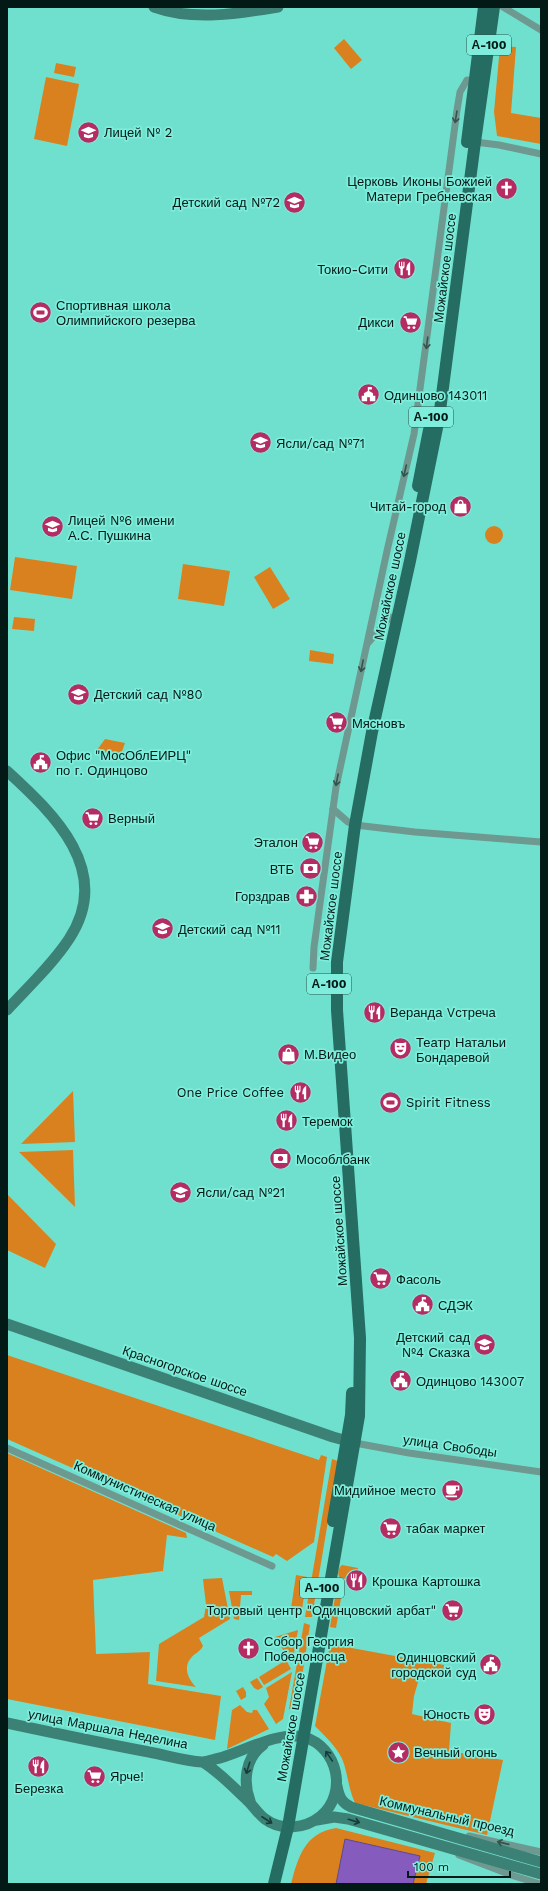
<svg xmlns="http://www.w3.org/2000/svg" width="548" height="1891" font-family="'Work Sans',sans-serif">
	<rect width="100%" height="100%" fill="#70e0ce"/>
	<g fill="#d9811f">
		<polygon points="344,39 362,60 351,69 334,48"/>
		<polygon points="500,46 516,47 511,113 541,118 541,144 497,136 494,112"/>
		<polygon points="56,63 76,67 74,77 54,73"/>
		<polygon points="46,77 79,84 67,146 34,139"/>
		<circle cx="494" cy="535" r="9"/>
		<polygon points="15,557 77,566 72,599 10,590"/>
		<polygon points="183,564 230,571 224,606 178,599"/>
		<polygon points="270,567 290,599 273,609 254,577"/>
		<polygon points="14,617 35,619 34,631 12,629"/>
		<polygon points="310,650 334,654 333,664 309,661"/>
		<polygon points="105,739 125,743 119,760 104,758 97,750"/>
		<polygon points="73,1091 75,1142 21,1144"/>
		<polygon points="73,1150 75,1207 19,1152"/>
		<polygon points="7,1194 56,1244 45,1268 7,1250"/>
		<polygon points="7,1355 319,1460 321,1455 327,1457 314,1542 287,1561 276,1554 273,1557 7,1439"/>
		<polygon points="7,1453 186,1533 187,1538 167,1535 163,1571 93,1580 96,1654 150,1652 148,1684 221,1696 215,1740 7,1699"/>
		<polygon points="332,1459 338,1461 312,1617 305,1617"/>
		<path d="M342 1565 358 1568 357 1580 340 1578C337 1574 338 1568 342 1565Z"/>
		<polygon points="296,1575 307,1577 301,1616 290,1615"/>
		<path d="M222 1578 230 1619 199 1638 203 1646C200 1652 195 1653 191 1658 183 1667 188 1679 196 1687L156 1681 159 1644 204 1617 206 1605 203 1579Z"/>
		<polygon points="338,1580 344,1581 336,1628 330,1627"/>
		<polygon points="229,1591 252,1591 252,1595 241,1595 239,1620 234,1619"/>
		<polygon points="304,1623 310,1625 297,1710 289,1709"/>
		<polygon points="298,1630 293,1659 289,1659 275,1637"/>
		<path d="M330 1644 444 1665 443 1675 421 1672 414 1696 412 1714 451 1723 449 1751 503 1760 487 1835 355 1803C349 1790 348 1777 344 1764 340 1750 325 1736 315 1726Z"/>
		<polygon points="286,1660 291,1669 264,1685 259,1677"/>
		<polygon points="292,1672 283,1719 276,1724 264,1704 269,1697 266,1688"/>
		<polygon points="257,1678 263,1687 258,1690 254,1688 250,1682"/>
		<polygon points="243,1687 246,1692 246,1697 241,1700 236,1691"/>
		<polygon points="240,1705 247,1712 252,1713 253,1710 257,1710 269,1729 227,1749 232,1710"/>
		<path d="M336 1828 435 1853 426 1884H413L420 1856 345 1839 336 1884H291C298 1858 304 1833 336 1828Z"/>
	</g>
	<polygon fill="#865bbe" stroke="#5e478c" points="345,1839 420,1856 413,1884 336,1884"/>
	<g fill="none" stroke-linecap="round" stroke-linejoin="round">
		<g stroke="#6e9991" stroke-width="7">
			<polyline points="503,7 541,30"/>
			<polyline points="475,142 499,145 541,154"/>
			<polyline points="368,643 390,617"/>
			<polyline points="333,809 348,822 355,825 415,832 541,842"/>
			<polyline points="313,968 314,947 336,787 387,551 414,434 457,110 460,92 467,80 474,81"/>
			<polyline points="355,1443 409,1453 541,1472"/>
			<polyline points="7,1448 272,1566"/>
			<polyline points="469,1836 541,1852"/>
			<polyline points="459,1855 514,1876 540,1884"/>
		</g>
		<g stroke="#3c8176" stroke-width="11">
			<path d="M154 7C193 21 237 14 278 7"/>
			<path d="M7 771C54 814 114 871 69 939 52 965 28 987 7 1010"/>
			<polyline points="7,1324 333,1437 355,1443"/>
			<path d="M7 1723C54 1733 101 1743 149 1752 166 1755 185 1761 202 1762 208 1762 214 1759 220 1758 244 1751 279 1731 304 1737 338 1747 348 1793 321 1816 305 1829 281 1831 265 1819 257 1813 253 1805 246 1799 232 1786 219 1772 203 1762"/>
			<path d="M337 1786C339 1797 342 1803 351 1807L541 1862"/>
			<path d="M250 1801C243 1782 245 1758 263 1745"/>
			<polyline points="317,1820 334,1817 348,1819 541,1874"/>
		</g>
		<g stroke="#256c62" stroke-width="12">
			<polyline points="467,142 484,7"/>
			<polyline points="418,486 429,430"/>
			<polyline points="333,1521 351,1415 352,1393"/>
			<polyline points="274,1884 288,1827 359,1416 360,1338 337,1010 337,962 355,825 372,732 410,561 439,418 475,142 494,7"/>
		</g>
	</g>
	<defs><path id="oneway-shaft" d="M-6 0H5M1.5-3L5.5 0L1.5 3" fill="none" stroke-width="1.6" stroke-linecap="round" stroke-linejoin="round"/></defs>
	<g stroke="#33534d">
		<use href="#oneway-shaft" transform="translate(456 117) rotate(99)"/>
		<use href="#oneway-shaft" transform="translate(427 343) rotate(97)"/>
		<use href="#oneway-shaft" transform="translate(405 471) rotate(103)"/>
		<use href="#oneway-shaft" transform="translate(362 666) rotate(101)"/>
		<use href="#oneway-shaft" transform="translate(337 780) rotate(101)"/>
		<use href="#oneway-shaft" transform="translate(503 1843) rotate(-167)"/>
	</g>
	<g stroke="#163d38">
		<use href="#oneway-shaft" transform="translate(329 1756) rotate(-124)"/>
		<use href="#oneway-shaft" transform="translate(248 1768) rotate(107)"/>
		<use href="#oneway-shaft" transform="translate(267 1820) rotate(33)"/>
		<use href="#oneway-shaft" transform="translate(354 1821) rotate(16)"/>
	</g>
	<defs>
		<symbol id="school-disc" viewBox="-11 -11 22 22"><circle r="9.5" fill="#b72b63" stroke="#7eeddb"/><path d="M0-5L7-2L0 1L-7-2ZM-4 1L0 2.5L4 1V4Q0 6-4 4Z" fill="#fff"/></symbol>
		<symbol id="church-disc" viewBox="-11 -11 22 22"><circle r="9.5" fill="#b72b63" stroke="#7eeddb"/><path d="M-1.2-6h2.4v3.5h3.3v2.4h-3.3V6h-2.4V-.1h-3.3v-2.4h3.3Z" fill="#fff"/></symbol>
		<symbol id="restaurant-disc" viewBox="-11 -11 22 22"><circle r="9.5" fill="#b72b63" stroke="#7eeddb"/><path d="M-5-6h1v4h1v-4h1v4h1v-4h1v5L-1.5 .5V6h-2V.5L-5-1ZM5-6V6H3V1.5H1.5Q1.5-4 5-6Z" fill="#fff"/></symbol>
		<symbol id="stadium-disc" viewBox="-11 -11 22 22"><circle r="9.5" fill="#b72b63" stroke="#7eeddb"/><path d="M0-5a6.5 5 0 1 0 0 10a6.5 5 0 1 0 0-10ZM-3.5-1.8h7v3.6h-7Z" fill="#fff"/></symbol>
		<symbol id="supermarket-disc" viewBox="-11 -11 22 22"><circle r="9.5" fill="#b72b63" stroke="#7eeddb"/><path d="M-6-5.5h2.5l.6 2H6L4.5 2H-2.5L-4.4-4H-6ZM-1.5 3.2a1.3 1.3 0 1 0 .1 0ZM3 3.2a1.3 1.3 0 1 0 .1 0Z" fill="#fff"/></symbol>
		<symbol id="civic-disc" viewBox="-11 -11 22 22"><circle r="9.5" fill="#b72b63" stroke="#7eeddb"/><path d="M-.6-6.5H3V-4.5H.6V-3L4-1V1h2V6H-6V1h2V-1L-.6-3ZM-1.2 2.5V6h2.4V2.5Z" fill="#fff"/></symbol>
		<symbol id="shop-disc" viewBox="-11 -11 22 22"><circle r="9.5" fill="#b72b63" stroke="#7eeddb"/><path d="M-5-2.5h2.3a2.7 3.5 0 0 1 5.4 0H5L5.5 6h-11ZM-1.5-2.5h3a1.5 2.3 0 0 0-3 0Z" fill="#fff"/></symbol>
		<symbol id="bank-disc" viewBox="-11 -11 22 22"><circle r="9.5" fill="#b72b63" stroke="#7eeddb"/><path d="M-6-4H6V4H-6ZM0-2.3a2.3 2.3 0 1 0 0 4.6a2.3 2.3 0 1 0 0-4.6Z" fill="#fff"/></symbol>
		<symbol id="pharmacy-disc" viewBox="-11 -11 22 22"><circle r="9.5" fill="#b72b63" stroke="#7eeddb"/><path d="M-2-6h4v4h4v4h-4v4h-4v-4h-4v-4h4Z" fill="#fff"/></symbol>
		<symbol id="theatre-disc" viewBox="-11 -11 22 22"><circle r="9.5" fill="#b72b63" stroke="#7eeddb"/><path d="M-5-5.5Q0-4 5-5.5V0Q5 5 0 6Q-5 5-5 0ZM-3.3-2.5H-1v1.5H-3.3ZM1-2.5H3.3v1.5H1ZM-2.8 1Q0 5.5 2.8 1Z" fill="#fff"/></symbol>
		<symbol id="cafe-disc" viewBox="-11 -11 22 22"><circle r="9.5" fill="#b72b63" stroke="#7eeddb"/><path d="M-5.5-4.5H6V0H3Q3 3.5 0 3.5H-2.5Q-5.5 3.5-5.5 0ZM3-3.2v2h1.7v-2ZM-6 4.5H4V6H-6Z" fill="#fff"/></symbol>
		<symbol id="sight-disc" viewBox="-11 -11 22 22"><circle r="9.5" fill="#b72b63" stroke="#7eeddb"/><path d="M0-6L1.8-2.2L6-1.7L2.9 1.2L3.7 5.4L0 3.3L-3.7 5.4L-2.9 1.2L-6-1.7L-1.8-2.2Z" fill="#fff"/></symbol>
	</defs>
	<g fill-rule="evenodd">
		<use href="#school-disc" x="76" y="120" width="25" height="25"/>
		<use href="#church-disc" x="494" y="176" width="25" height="25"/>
		<use href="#school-disc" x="282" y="190" width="25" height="25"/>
		<use href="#restaurant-disc" x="392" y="256" width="25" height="25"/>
		<use href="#stadium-disc" x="28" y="300" width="25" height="25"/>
		<use href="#supermarket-disc" x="398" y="310" width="25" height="25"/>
		<use href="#civic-disc" x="356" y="382" width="25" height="25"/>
		<use href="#school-disc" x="248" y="430" width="25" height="25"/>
		<use href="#shop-disc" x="448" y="494" width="25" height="25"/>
		<use href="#school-disc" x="40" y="514" width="25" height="25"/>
		<use href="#school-disc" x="66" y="682" width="25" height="25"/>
		<use href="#supermarket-disc" x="324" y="710" width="25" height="25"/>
		<use href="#civic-disc" x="28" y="750" width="25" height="25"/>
		<use href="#supermarket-disc" x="80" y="806" width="25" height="25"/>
		<use href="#supermarket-disc" x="300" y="830" width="25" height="25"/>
		<use href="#bank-disc" x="298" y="856" width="25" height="25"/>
		<use href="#pharmacy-disc" x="294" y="884" width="25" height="25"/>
		<use href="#school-disc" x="150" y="916" width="25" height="25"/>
		<use href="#restaurant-disc" x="362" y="1000" width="25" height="25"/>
		<use href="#theatre-disc" x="388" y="1036" width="25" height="25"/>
		<use href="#shop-disc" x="276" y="1042" width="25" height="25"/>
		<use href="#restaurant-disc" x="288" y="1080" width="25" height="25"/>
		<use href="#stadium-disc" x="378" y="1090" width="25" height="25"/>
		<use href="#restaurant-disc" x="274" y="1108" width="25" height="25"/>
		<use href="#bank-disc" x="268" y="1146" width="25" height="25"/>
		<use href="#school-disc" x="168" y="1180" width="25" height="25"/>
		<use href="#supermarket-disc" x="368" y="1266" width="25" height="25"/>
		<use href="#civic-disc" x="410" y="1292" width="25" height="25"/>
		<use href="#school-disc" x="472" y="1332" width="25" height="25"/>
		<use href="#civic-disc" x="388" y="1368" width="25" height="25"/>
		<use href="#cafe-disc" x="440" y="1478" width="25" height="25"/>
		<use href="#supermarket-disc" x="378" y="1516" width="25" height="25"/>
		<use href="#restaurant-disc" x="344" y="1568" width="25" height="25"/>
		<use href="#supermarket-disc" x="440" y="1598" width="25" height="25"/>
		<use href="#church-disc" x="236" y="1636" width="25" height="25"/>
		<use href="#civic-disc" x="478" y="1652" width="25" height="25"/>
		<use href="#theatre-disc" x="472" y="1702" width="25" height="25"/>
		<use href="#sight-disc" x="386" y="1740" width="25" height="25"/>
		<use href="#restaurant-disc" x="26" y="1754" width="25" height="25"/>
		<use href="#supermarket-disc" x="82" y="1764" width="25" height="25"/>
	</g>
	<g text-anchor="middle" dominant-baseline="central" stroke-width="3.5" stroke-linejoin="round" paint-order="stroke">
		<g fill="#7eeddb" stroke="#275951" stroke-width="1">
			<rect x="467" y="35" width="44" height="20" rx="3"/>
			<rect x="409" y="407" width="44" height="20" rx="3"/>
			<rect x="307" y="974" width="44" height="20" rx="3"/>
			<rect x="300" y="1578" width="44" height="20" rx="3"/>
		</g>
		<g font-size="12" font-weight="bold" fill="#021916">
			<text x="489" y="45">А-100</text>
			<text x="431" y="417">А-100</text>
			<text x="329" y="984">А-100</text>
			<text x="322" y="1588">А-100</text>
		</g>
		<g font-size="13" fill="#021916" stroke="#7eeddb" text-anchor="start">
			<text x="104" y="132">Лицей № 2</text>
			<text x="492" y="181" text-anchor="end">Церковь Иконы Божией<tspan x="492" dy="15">Матери Гребневская</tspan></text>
			<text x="280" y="202" text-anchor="end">Детский сад №72</text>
			<text x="388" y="269" text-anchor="end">Токио-Сити</text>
			<text x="56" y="305">Спортивная школа<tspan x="56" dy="15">Олимпийского резерва</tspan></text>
			<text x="394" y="322" text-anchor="end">Дикси</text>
			<text x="384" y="395">Одинцово 143011</text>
			<text x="276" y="443">Ясли/сад №71</text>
			<text x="446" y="506" text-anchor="end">Читай-город</text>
			<text x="68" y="520">Лицей №6 имени<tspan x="68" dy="15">А.С. Пушкина</tspan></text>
			<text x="94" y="694">Детский сад №80</text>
			<text x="352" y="723">Мясновъ</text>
			<text x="56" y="755">Офис "МосОблЕИРЦ"<tspan x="56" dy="15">по г. Одинцово</tspan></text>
			<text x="108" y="818">Верный</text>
			<text x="298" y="842" text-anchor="end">Эталон</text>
			<text x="294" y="869" text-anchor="end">ВТБ</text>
			<text x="290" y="896" text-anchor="end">Горздрав</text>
			<text x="178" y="929">Детский сад №11</text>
			<text x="390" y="1012">Веранда Vстреча</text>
			<text x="416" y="1042">Театр Натальи<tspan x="416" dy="15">Бондаревой</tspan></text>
			<text x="304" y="1054">М.Видео</text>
			<text x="284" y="1092" text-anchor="end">One Price Coffee</text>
			<text x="406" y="1102">Spirit Fitness</text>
			<text x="302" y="1121">Теремок</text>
			<text x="296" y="1159">Мособлбанк</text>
			<text x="196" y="1192">Ясли/сад №21</text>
			<text x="396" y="1279">Фасоль</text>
			<text x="438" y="1305">СДЭК</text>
			<text x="470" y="1337" text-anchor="end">Детский сад<tspan x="470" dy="15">№4 Сказка</tspan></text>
			<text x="416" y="1381">Одинцово 143007</text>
			<text x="436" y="1490" text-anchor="end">Мидийное место</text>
			<text x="406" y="1528">табак маркет</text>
			<text x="372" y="1581">Крошка Картошка</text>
			<text x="436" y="1610" text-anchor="end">Торговый центр "Одинцовский арбат"</text>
			<text x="264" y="1641">Собор Георгия<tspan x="264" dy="15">Победоносца</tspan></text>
			<text x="476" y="1657" text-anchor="end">Одинцовский<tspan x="476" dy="15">городской суд</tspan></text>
			<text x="470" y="1714" text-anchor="end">Юность</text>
			<text x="414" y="1752">Вечный огонь</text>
			<text x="110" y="1776">Ярче!</text>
			<text x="39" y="1788" text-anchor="middle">Березка</text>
		</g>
		<g font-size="13" fill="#021916" stroke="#7eeddb">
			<text transform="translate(445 268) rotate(-83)">Можайское шоссе</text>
			<text transform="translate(390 586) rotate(-78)">Можайское шоссе</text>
			<text transform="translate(331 906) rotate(-83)">Можайское шоссе</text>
			<text transform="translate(339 1231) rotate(-94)">Можайское шоссе</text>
			<text transform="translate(185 1371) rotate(19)">Красногорское шоссе</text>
			<text transform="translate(450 1446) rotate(8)">улица Свободы</text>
			<text transform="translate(145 1496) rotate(24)">Коммунистическая улица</text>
			<text transform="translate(291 1727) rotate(-80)">Можайское шоссе</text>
			<text transform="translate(108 1729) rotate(11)">улица Маршала Неделина</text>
			<text transform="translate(447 1816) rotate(13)">Коммунальный проезд</text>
		</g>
	</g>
	<rect width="548" height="1891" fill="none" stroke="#021916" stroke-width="16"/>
	<path d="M408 1871v6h102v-6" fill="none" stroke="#021916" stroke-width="2"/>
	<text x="414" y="1871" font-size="12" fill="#021916" stroke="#7eeddb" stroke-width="3" paint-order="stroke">100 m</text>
</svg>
